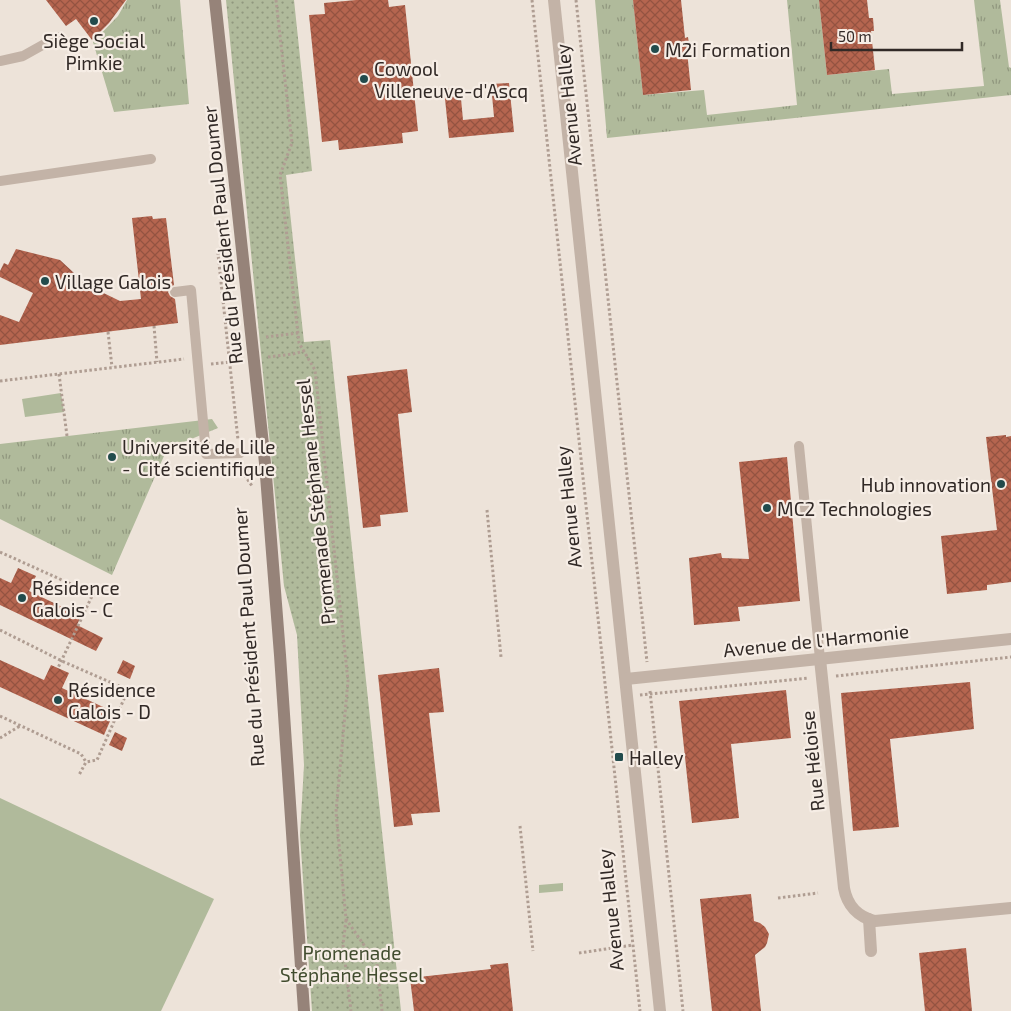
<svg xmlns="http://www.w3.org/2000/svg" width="1011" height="1011" font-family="'Exo 2',sans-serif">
	<defs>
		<pattern id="grass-tufts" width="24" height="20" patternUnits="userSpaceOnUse" patternTransform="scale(1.25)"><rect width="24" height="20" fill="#b0ba9b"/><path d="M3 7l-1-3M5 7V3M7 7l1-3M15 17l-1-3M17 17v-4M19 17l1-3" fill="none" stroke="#90977e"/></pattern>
		<pattern id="park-dots" width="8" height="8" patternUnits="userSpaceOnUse" patternTransform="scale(1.25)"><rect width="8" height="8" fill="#b0ba9b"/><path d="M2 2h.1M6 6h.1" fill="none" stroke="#90977e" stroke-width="1.8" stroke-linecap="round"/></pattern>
		<pattern id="building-cross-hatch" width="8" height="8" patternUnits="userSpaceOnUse" patternTransform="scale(1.25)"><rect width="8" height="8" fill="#b5654f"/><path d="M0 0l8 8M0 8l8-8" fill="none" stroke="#945341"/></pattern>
	</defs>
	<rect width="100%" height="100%" fill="#ede3d9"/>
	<g fill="url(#grass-tufts)">
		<polygon points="127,0 180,0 189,104 114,112 93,42 118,16"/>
		<polygon points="595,0 633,0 643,95 704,90 707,115 797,105 787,0 819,0 827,75 889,69 892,94 984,86 974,0 1000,0 1009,67 1011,68 1011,95 607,138"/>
		<polygon points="212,419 218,428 167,449 112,575 0,519 0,444"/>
	</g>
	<polygon fill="url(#park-dots)" points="226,0 294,0 312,171 286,175 304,342 330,340 401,1011 312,1011 300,835 304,765 297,635 284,586"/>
	<g fill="#b0ba9b">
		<polygon points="61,393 64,412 25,417 22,399"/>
		<polygon points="0,798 214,899 161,1011 0,1011"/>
		<polygon points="563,883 563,891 539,893 539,885"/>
	</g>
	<g fill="url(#building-cross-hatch)">
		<polygon points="46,0 126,0 109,23 92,40 76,19 66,26"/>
		<polygon points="356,0 388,0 389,7 405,5 418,131 402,133 403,143 339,150 338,140 322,142 309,15 325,14 324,3"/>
		<polygon points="633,0 681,0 685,38 688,37 690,51 687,51 691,90 643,95"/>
		<polygon points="819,0 867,0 869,18 873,18 874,31 871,31 875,70 827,75"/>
		<polygon points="509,83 514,132 449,138 444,89 460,88 463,120 494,117 491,84"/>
		<polygon points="152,216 153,219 166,218 174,285 170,287 168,292 170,296 175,299 178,323 0,345 0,315 19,322 33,293 0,277 0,271 4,263 8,265 16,249 60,260 87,285 120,301 141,299 132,218"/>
		<polygon points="407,369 412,412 398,414 408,512 380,515 381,526 363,528 347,376"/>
		<polygon points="1006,435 1006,437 1011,436 1011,582 987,585 987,590 947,594 941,536 997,530 986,437"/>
		<polygon points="787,457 800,601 738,607 740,621 694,625 689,558 721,553 722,558 749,559 739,462"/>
		<polygon points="18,568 36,576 29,591 81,616 77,625 103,638 96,651 0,605 0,578 11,583"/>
		<polygon points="0,660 44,680 51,665 69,673 62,688 114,712 104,735 0,687"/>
		<polygon points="123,660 135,666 130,679 117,673"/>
		<polygon points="439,668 444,712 429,713 440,812 411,814 413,825 394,827 378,675"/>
		<polygon points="970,682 974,729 890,739 899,827 853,831 841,693"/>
		<polygon points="786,690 791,738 731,744 739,818 692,823 679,701"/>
		<polygon points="115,732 127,738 122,751 109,745"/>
		<polygon points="751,894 754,921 760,923 765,927 769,934 767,943 765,947 755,955 761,1011 712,1011 700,899"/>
		<polygon points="966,948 972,1011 925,1011 919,953"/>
		<polygon points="508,963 513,1011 414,1011 410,978 491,969 490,965"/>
	</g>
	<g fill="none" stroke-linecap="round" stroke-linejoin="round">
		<g stroke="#af9d92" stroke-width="3" stroke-dasharray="2.5 2.5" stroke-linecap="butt">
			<polyline points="276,0 292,143 280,175 299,343 315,370 348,681 336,812 346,919 377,964 382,1011"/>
			<polyline points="532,0 640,1011"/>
			<polyline points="576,0 647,662"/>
			<polyline points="226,239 218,254 238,440"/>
			<polyline points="154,326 157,362"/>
			<polyline points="108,332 112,367"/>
			<polyline points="266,337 298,333"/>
			<polyline points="268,357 293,354 304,351"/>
			<polyline points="211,364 230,362"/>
			<polyline points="59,374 67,436"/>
			<polyline points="0,381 184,359"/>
			<polyline points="241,466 242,471 252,486"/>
			<polyline points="487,510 501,657"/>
			<polyline points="0,552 93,594 58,668"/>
			<polyline points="0,630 62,661 128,690 97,760 86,762"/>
			<polyline points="836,676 1011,657"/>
			<polyline points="650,691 683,1011"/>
			<polyline points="640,695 808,678"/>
			<polyline points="0,716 81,754 86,762 79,775"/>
			<polyline points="0,738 20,726"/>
			<polyline points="520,826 533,951"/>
			<polyline points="778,898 818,893"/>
			<polyline points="346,920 343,945 351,1011"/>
			<polyline points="579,953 633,945"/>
		</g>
		<g stroke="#c3b3a7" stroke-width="10">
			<polyline points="0,61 23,56 57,37"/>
			<polyline points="0,181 151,159"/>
			<polyline points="175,292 191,290 206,454 240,453"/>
			<polyline points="799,446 820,659"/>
		</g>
		<g stroke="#c3b3a7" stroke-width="12">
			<polyline points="554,0 660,1011"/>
			<path d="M820 659 844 888C847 905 858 917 875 921L1011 908"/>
			<polyline points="626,679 1011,639"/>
			<polyline points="869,919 871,951"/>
		</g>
		<polyline stroke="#968379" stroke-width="12" points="215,0 265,463 280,655 304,1011"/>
	</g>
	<g fill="#224b4c" stroke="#f6ede5" stroke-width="2">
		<circle cx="94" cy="21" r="5"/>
		<circle cx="655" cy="49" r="5"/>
		<circle cx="364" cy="79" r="5"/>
		<circle cx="45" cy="281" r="5"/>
		<circle cx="112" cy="457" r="5"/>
		<circle cx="1001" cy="484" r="5"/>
		<circle cx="767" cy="508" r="5"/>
		<circle cx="22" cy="598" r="5"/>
		<circle cx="58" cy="700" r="5"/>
		<rect x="614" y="752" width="10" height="10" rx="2.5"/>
	</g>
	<g text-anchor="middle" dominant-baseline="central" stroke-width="4.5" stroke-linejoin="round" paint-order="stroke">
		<g font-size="19" fill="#312926" stroke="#f6ede5" text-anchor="start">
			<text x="94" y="40" text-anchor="middle">Siège Social<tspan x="94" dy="22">Pimkie</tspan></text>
			<text x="665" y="49">M2i Formation</text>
			<text x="374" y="68">Cowool<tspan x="374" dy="22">Villeneuve-d'Ascq</tspan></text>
			<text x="55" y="281">Village Galois</text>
			<text x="122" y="446">Université de Lille<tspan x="122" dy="22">‐ Cité scientifique</tspan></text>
			<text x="991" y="484" text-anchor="end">Hub innovation</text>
			<text x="777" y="508">MC2 Technologies</text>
			<text x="32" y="587">Résidence<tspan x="32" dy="22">Galois - C</tspan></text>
			<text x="68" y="689">Résidence<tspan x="68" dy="22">Galois - D</tspan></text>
			<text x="629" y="757">Halley</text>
		</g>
		<g font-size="19" fill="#312926" stroke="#f6ede5">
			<text transform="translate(568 105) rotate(-96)">Avenue Halley</text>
			<text transform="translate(222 235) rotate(-96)">Rue du Président Paul Doumer</text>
			<text transform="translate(315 502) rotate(-96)">Promenade Stéphane Hessel</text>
			<text transform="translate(568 507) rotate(-96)">Avenue Halley</text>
			<text transform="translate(248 637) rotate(-94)">Rue du Président Paul Doumer</text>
			<text transform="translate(816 640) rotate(-6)">Avenue de l'Harmonie</text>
			<text transform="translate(812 761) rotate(-96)">Rue Héloise</text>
			<text transform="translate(610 910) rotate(-96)">Avenue Halley</text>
		</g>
		<g font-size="19" fill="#414c2e" stroke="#f6ede5">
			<text x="352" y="952">Promenade<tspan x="352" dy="22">Stéphane Hessel</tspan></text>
		</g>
	</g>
	<path d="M831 42v8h131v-8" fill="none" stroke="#312926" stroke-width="2.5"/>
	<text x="838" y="42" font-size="15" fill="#312926" stroke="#f6ede5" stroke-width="4" paint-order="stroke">50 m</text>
</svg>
